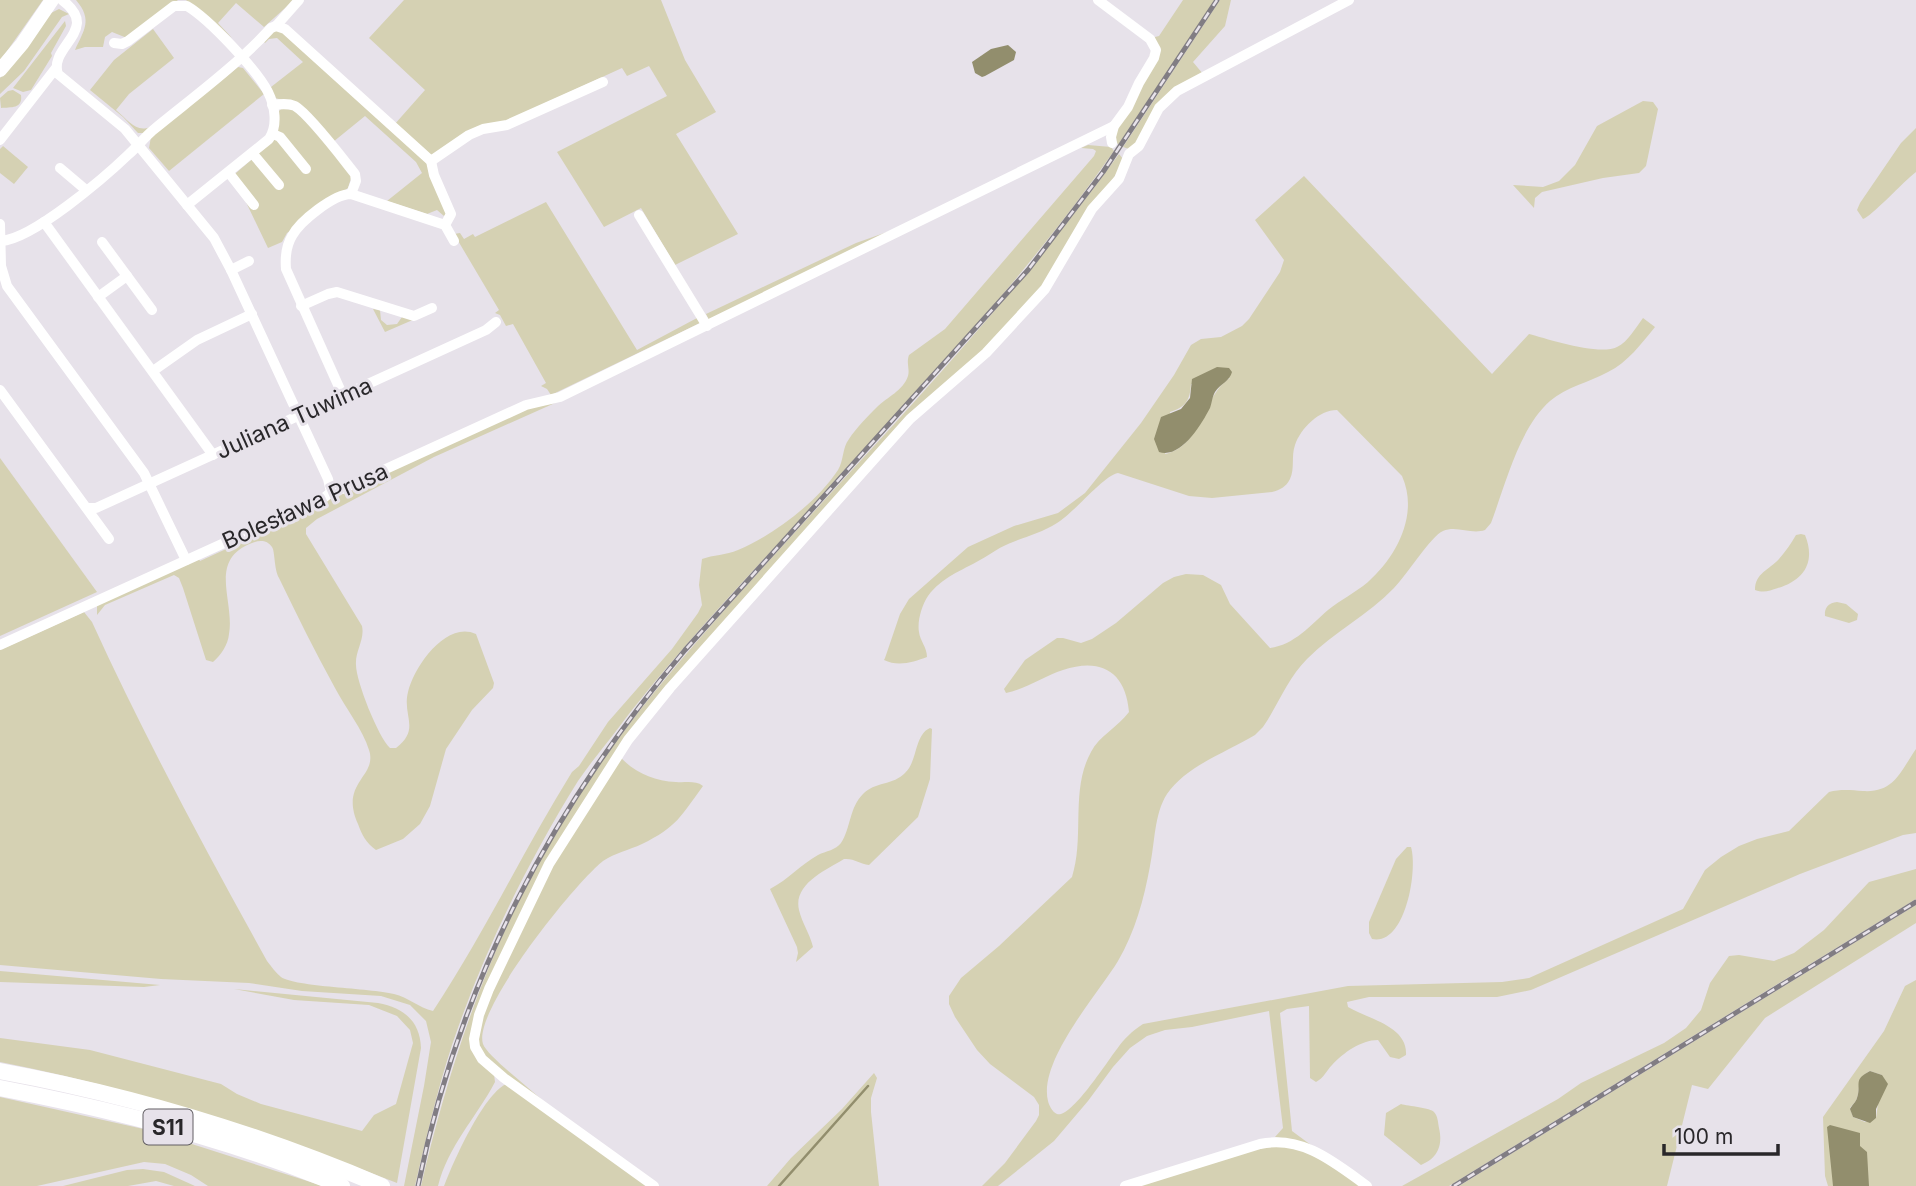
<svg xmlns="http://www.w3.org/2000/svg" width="1916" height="1186" font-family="Inter,sans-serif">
	<rect width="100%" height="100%" fill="#e7e2ea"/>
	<g fill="#d5d1b3" fill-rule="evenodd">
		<polygon points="0,0 43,0 0,61"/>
		<path d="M76 0H178L127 38 112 32 105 37 103 47H85L75 50C84 30 93 20 76 0Z"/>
		<polygon points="186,0 294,0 264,27 236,3 218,23 232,38"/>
		<polygon points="404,0 661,0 685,60 716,112 676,134 738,234 675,265 641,208 604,227 557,152 667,96 649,66 627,76 622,68 431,155 394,125 425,90 369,38"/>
		<polygon points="1183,0 1215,0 1119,146 1115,139 1117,128 1142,84 1155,37 1159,36"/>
		<polygon points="1220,0 1231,0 1225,26 1193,62 1203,74 1173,89 1137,142 1129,149 1123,147"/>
		<polygon points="59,9 69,14 62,17 24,71 0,94 0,78 11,67 51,13"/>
		<polygon points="65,21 66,26 51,53 52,56 31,90 23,92 13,88"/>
		<path d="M153 29 174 58 129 94 116 110C128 120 136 133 150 127L144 133H138L123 117 90 90 114 60Z"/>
		<polygon points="281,30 428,162 447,213 444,216 437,210 427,214 387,201 422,173 416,162 365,116 333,142 298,104 275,98 271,87 303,62 277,38 269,39 265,43 263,41 272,31"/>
		<polygon points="238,67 243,68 264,94 169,171 149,148 151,137"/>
		<path d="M13 90 21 95C23 109 11 107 1 108L0 98 8 91Z"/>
		<polygon points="1643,101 1653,102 1658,109 1646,166 1639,173 1603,178 1542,192 1535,198 1534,208 1513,185 1543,187 1559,181 1575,165 1597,126"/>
		<polygon points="282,108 298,111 352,175 348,188 287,233 282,242 268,248 244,198 229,179 272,142 277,113"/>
		<path d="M1916 128V172C1904 181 1871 217 1863 219L1857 210 1860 203 1901 143Z"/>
		<path d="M1088 145 1111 147 1114 151C1015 292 895 416 779 543 721 605 664 667 613 735 601 750 589 765 578 781 527 863 483 953 452 1045 437 1091 426 1139 415 1186H404L424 1086 431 1042 426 1021 410 1005 381 996 302 991 249 983 161 979 0 965V650L84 612 92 622C145 738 205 849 267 961 271 966 276 973 281 977 295 987 370 988 394 994 408 997 419 1008 433 1011 484 934 523 851 572 772L579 766 608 722 672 649 698 613 702 605 699 585 702 559C713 555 726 555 738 550 774 535 817 502 838 470 844 460 842 448 849 439 856 428 868 416 877 407 887 397 903 391 908 376 910 369 906 363 909 355L945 329 1094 156 1096 151 1093 149 1081 148Z"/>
		<polygon points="3,146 28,167 14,184 0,173 0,149"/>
		<path d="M1119 154 1124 160 1123 163 1052 276 987 349 944 386 686 666 565 834 472 1035 494 1074 495 1082C476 1118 448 1146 438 1186H421C452 1053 496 926 569 810 634 707 716 619 797 530 909 408 1022 288 1119 154Z"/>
		<path d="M1304 176 1492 374 1529 334C1548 339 1599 356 1617 347 1628 342 1636 327 1643 318L1655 327C1641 344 1628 362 1608 372 1590 382 1566 387 1550 401 1519 428 1505 486 1491 523L1485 530C1471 535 1457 525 1443 531 1431 536 1407 575 1394 588 1368 615 1334 632 1307 659 1288 678 1278 705 1263 727L1255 735C1227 752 1186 766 1167 794 1154 814 1155 843 1150 866 1144 899 1135 932 1118 961 1098 994 1038 1061 1048 1101 1049 1105 1052 1112 1057 1114 1071 1119 1108 1060 1117 1049 1124 1039 1132 1031 1143 1024L1348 986 1502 982 1529 978 1683 909 1705 870 1721 857 1739 846 1757 839 1789 831 1829 792C1840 789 1851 790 1863 791 1894 793 1900 772 1916 749V833L1903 835 1800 874 1531 990 1497 997H1369L1347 1002 1348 1007C1368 1019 1408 1026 1406 1055L1399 1059 1390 1057 1378 1040C1361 1040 1343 1053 1332 1065 1326 1071 1324 1078 1316 1082L1310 1078 1309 1006 1287 1009 1280 1013 1292 1131 1319 1151 1295 1140 1275 1137 1283 1128 1269 1011 1192 1027 1165 1030 1147 1036 1130 1048 1113 1067 1088 1101 1054 1141 998 1186H982L1005 1163 1036 1121 1039 1115V1105L1034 1097 990 1064 977 1050 955 1017 949 1004V996L961 978 999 946 1072 877C1085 837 1070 790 1091 752 1099 736 1118 727 1129 712 1126 672 1101 657 1063 670 1044 676 1026 689 1006 693L1004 689 1025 660 1057 638H1063L1081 643 1092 639 1116 623 1163 583 1174 577 1186 574 1203 575 1221 585 1230 604 1270 648C1294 645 1311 625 1328 610 1340 600 1355 593 1368 582 1397 556 1419 514 1402 476L1337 410C1319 410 1301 428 1295 445 1291 456 1295 469 1290 479 1286 487 1280 490 1272 492L1212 498 1189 496 1118 473C1104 475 1074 513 1057 523 1043 532 1028 536 1013 542 1001 546 991 554 980 560 961 571 942 577 928 596 922 605 917 621 919 632 920 641 927 647 927 657 914 662 898 667 884 660L885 658 900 614 909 599 968 547 1014 526 1058 513 1085 493 1141 423 1174 375 1191 345 1201 339 1221 337 1242 326 1249 319 1280 272 1284 260 1255 220ZM1230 378C1202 396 1203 446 1165 454L1170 412C1186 407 1190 400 1191 384Z"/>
		<polygon points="546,202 637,350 697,318 700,323 551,395 547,389 541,386 546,383 513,324 506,326 500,315 495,313 499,310 454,234 460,233 464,239 473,234 475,237"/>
		<polygon points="904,226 709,320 706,314 856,243"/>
		<polygon points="373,309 380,310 381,320 387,325 397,324 402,317 415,319 385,332"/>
		<path d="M555 403 434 457 317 519 306 528V534L362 626C365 640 355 651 356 665 356 681 378 737 390 748H396C421 729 402 716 408 692 414 667 446 620 476 634L494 683 493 688 472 710 446 749 430 806 420 824 403 839 376 850C366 843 362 835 358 824 339 782 378 777 369 750 363 730 345 707 335 688 315 652 297 615 279 578 274 569 275 551 272 547 267 540 260 540 252 543 207 560 235 601 229 634 228 645 221 655 213 662L206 660 183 588 179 578 174 575 105 605 97 615V605L199 559 200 561 261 533 282 527 321 506 320 503 529 408Z"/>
		<polygon points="0,458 97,592 0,636"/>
		<path d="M1801 534 1805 535C1816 562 1804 580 1778 588 1769 591 1764 593 1755 590 1755 573 1769 570 1779 559 1785 552 1791 544 1796 535Z"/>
		<path d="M1837 602 1846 604 1858 614 1857 620 1849 623 1825 616C1824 607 1829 603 1837 602Z"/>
		<path d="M930 728 932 729 930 779 918 817 869 865C860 864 854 858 844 859 826 870 793 884 799 910 802 923 810 934 813 947L796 962 798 953 797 947 770 889C789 879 800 865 818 855 826 851 836 850 841 843 851 828 849 808 863 794 874 782 894 785 905 773 918 761 914 735 930 728Z"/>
		<path d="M621 758C636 773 654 781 676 782 686 783 695 780 703 786 681 816 677 827 642 844 629 850 615 853 603 861 575 883 472 1011 483 1044 487 1056 532 1090 544 1102 530 1092 488 1065 480 1051 474 1040 480 1024 483 1013L546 875Z"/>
		<path d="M1407 847H1411C1418 871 1405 946 1372 939L1369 933V922L1396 859Z"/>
		<polygon points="1916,869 1916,899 1449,1186 1402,1186 1558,1099 1581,1083 1664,1043 1686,1028 1701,1010 1710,983 1729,956 1739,955 1774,961 1794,953 1824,930 1869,882"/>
		<polygon points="1916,905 1916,923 1765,1018 1708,1089 1692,1085 1667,1186 1459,1186"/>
		<polygon points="0,971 160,985 144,987 0,982"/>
		<path d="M1916 980V1186H1828L1825 1176 1823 1117 1884 1031 1905 986ZM1870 1071 1882 1075 1876 1118 1865 1122 1853 1117 1850 1108C1852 1105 1856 1102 1857 1098 1861 1086 1856 1078 1870 1071Z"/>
		<path d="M234 989 378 1003C404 1008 420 1021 421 1048L397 1183C268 1132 137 1089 0 1062V1038L90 1050 221 1084 237 1094 261 1104 362 1131 374 1115 396 1104 413 1043 410 1030 397 1016 369 1005 294 1000Z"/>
		<polygon points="874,1073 877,1078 871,1098 871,1112 879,1186 767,1186 791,1158 842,1109"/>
		<path d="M506 1084 649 1186H444C453 1162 483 1095 506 1084Z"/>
		<polygon points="0,1097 148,1130 323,1186 208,1186 191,1175 165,1164 144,1162 37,1186 0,1186"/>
		<path d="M1401 1104C1408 1106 1431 1108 1434 1112 1438 1116 1438 1123 1439 1128 1443 1145 1438 1158 1421 1165L1384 1135 1386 1113Z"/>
		<polygon points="1267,1145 1292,1145 1339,1169 1361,1186 1135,1186"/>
		<polygon points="143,1169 164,1172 195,1186 174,1186 156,1181 128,1186 63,1186 127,1170"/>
	</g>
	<g fill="#928e6d">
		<polygon points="1008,45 1016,52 1014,60 985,76 982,77 975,73 972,62 991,49"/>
		<path d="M1217 367 1229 368 1232 372C1230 381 1220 384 1215 392 1212 397 1212 403 1210 408 1201 425 1181 459 1159 452L1154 439 1161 417 1181 409 1190 398 1192 379Z"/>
		<path d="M1870 1071 1882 1075 1888 1084 1876 1109V1118L1870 1123 1853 1117 1850 1109C1852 1105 1856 1102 1857 1098 1862 1084 1852 1080 1870 1071Z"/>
		<polygon points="1830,1125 1860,1133 1860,1146 1867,1152 1869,1186 1833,1186 1827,1127"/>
	</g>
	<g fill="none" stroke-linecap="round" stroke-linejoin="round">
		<polyline stroke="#928e6d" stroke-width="2.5" points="779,1186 868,1086"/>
		<g stroke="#fff" stroke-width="10">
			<path d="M62 0C102 30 48 46 58 74L125 129 214 238 231 270 328 479 331 492"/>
			<polyline points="1098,0 1150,39 1156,50 1154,58 1139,83 1128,107 1114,126 1111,137 1112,143"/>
			<polyline points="276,26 299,0"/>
			<path d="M114 43 122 44 128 41 174 6H187C209 19 257 70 268 92 275 106 278 126 269 139L187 205"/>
			<path d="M272 105C280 104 288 103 295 106 310 115 343 159 355 174L356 181 351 194"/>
			<polyline points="273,134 280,137 306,169"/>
			<polyline points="0,140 56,68"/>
			<polyline points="253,154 279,185"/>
			<polyline points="431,161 469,135 483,129 507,125 603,82"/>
			<polyline points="60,168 86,190"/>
			<polyline points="229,173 254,205"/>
			<polyline points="639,215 707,326"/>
			<polyline points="44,222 213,455"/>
			<polyline points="0,224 1,266 7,286 144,473 186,560"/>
			<path d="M1 241C33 239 105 177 129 154 137 147 144 138 152 131 192 98 235 67 271 28L276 26 285 29 431 161 434 175 451 214 445 225"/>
			<polyline points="102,242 152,310"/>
			<polyline points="231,270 249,261"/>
			<polyline points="98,297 127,276"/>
			<polyline points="301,306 328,294 337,292 414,316 432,308"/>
			<polyline points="153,371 197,340 252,314"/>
			<polyline points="0,390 109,539"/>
			<path d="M343 396 286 269C285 257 286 246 292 236 300 221 334 194 351 194L445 225 454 241"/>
			<polyline points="88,508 96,508 486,330 496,322"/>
			<polyline points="0,645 325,497 331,492 342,489 526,405 560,397 1114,126"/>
			<polyline points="654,1186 504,1078 482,1059 475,1047 474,1039 479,1015 489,989 549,864 628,740 670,688 910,419 986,353 1045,289 1092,209 1119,179 1129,154 1139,146 1159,108 1177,91 1349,0"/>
			<path d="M1125 1186 1260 1144C1302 1135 1334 1162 1367 1186"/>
		</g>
		<polyline stroke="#fff" stroke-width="14" points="0,70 22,44 52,0"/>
		<g stroke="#fff" stroke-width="16">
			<path d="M0 1071C131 1095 260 1134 382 1186"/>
			<path d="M0 1088C116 1110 233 1140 342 1186"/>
		</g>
		<defs>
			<g id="rail">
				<path d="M418 1186C459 983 551 808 685 650L1028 270 1103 172 1217 0"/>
				<polyline points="1454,1186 1916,902"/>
			</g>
		</defs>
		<use href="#rail" stroke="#817d83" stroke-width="5"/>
		<use href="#rail" stroke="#e7e2ea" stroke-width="2.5" stroke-dasharray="8" stroke-linecap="butt"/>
	</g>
	<g text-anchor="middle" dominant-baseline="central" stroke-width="6" stroke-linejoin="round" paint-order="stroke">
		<rect fill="#e7e2ea" stroke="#625f64" stroke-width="2" x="143.5" y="1109.5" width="49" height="35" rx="5"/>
		<g font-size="21" font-weight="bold" fill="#29272a">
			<text x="168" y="1127">S11</text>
		</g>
		<g font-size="23" fill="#29272a" stroke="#e7e2ea">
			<text transform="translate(294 418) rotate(-24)">Juliana Tuwima</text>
			<text transform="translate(305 506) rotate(-24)">Bolesława Prusa</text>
		</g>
	</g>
	<path d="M1664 1144v10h114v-10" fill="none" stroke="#29272a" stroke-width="3.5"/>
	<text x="1674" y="1144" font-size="21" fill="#29272a" stroke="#e7e2ea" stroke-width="5" paint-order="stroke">100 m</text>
</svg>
